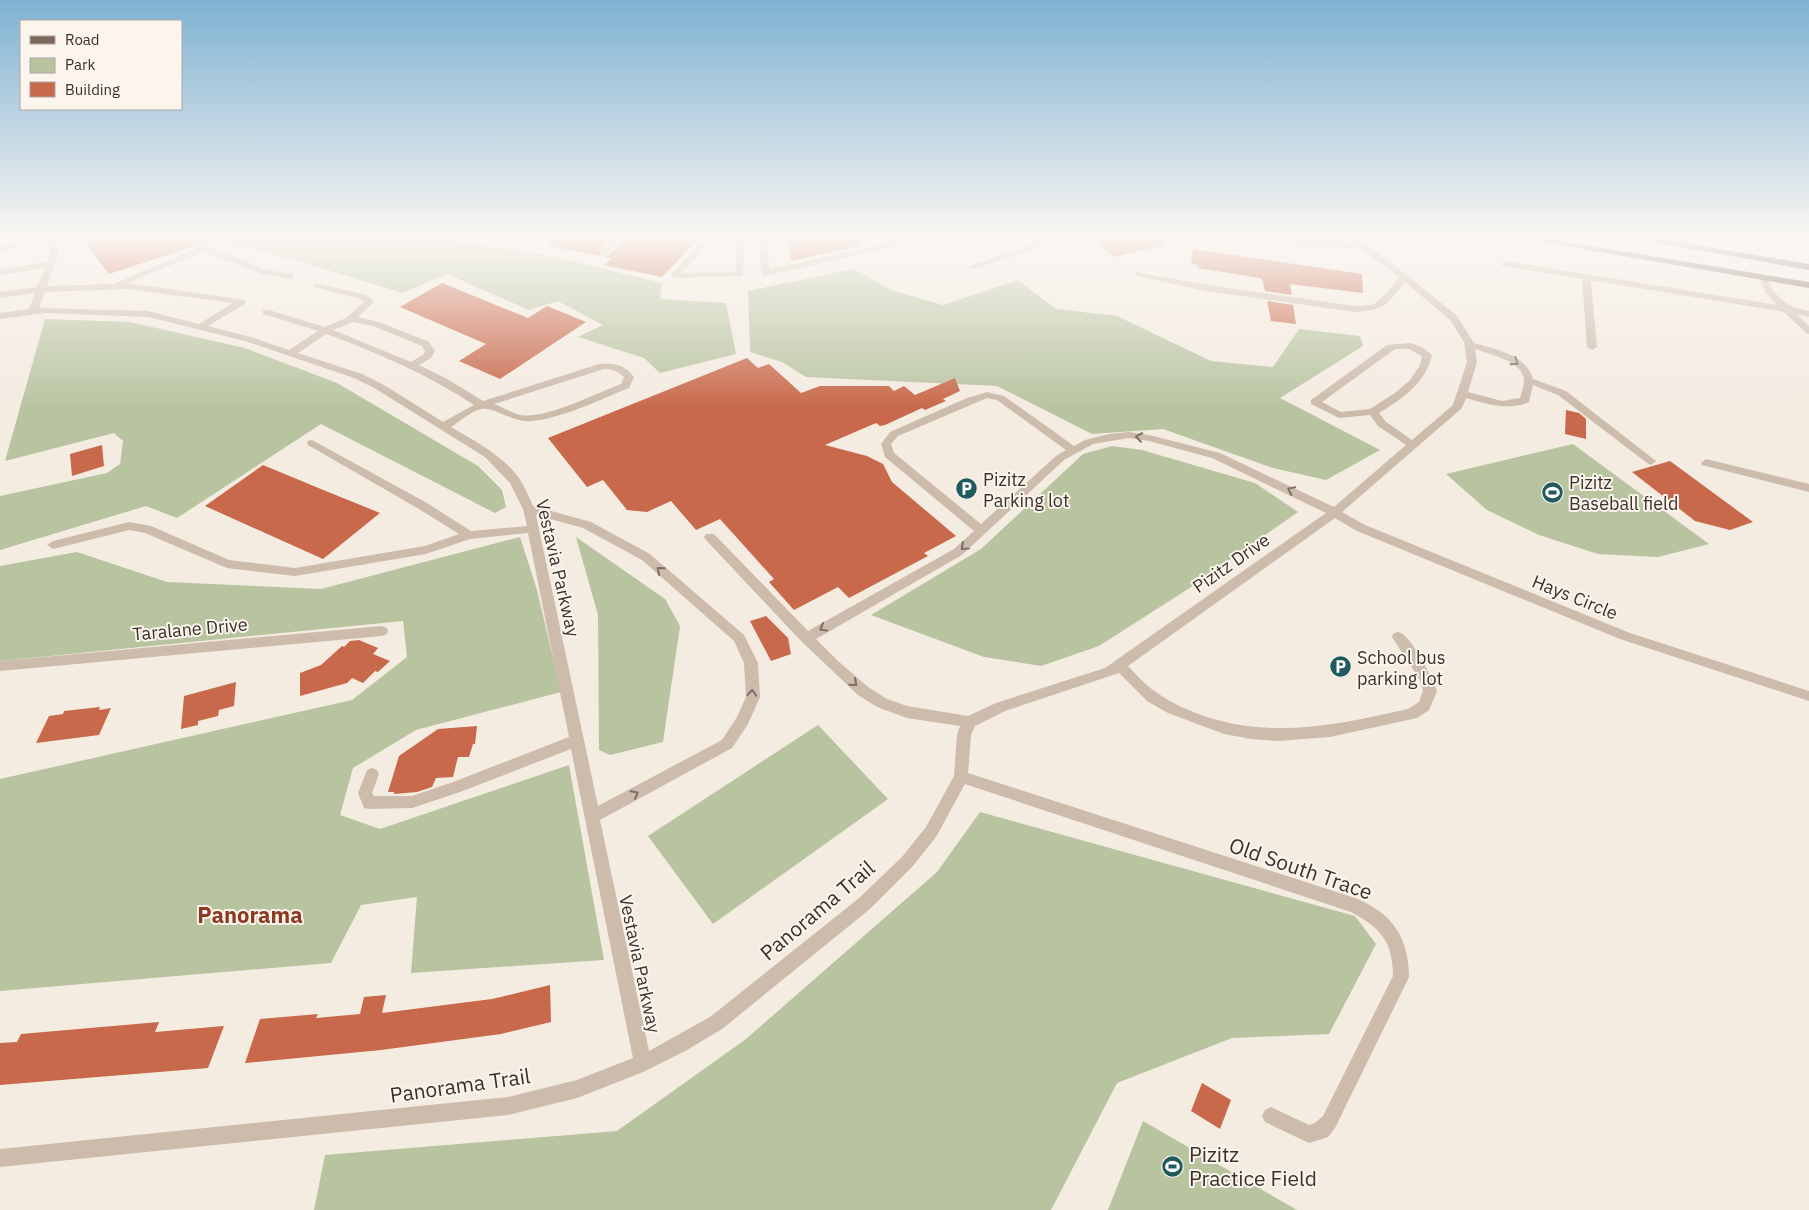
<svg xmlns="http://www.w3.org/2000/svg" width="1809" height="1210" font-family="'IBM Plex Sans',sans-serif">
	<rect width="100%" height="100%" fill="#f4ebe1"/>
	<g fill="#b8c4a0">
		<polygon points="221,238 436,238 551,256 662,283 660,299 726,303 736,354 660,373 644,358 578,337 603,325 558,301 529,310 447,274 403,293 294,260 227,243"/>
		<polygon points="854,269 891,290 943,305 1018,280 1056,309 1117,316 1211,361 1273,367 1299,329 1360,336 1363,346 1280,398 1380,450 1326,480 1273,468 1163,429 1092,434 997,386 806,377 782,362 750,352 748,291"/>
		<polygon points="45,319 130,322 245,348 337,383 478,466 502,490 506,507 495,513 321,424 177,518 146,506 0,550 0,496 107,473 120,464 123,441 114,433 5,461"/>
		<polygon points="1573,444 1709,544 1658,557 1598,554 1539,535 1487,510 1446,474"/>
		<polygon points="1112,446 1142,450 1255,483 1298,512 1188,589 1099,646 1041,666 984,657 871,615 981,549 1083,454"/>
		<polygon points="520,537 537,590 561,692 416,730 353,768 340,815 380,829 569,765 604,960 411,973 417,897 361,905 331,963 0,991 0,779 352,700 407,657 403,621 0,661 0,566 77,552 167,582 321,589"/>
		<polygon points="576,537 665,599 680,626 663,742 610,755 599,750 598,615"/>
		<polygon points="818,725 888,799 713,924 648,836"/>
		<polygon points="980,812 1355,916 1376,944 1329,1034 1232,1038 1117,1083 1051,1210 314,1210 325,1155 617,1131 746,1039 937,872"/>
		<polygon points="1143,1121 1297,1210 1108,1210"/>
	</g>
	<g fill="#c8694b">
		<polygon points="103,238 207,238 207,242 109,274 86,244"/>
		<polygon points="551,238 612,238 600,250 600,256 550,246"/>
		<polygon points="626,238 700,238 662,277 604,265 612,258 604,257 608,256"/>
		<polygon points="788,238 861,238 862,245 791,261"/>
		<polygon points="1093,238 1163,238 1164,245 1114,257"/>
		<polygon points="1193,249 1362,274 1363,293 1290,284 1292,295 1265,291 1262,279 1259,278 1198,268 1198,265 1191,264"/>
		<polygon points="442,283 528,318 547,306 586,322 500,379 459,361 486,344 400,307"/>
		<polygon points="1267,301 1293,305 1296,324 1271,321"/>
		<polygon points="747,358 758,368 769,364 801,393 820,386 889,386 894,391 904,386 915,395 955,378 960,391 943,399 946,401 925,410 922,408 885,425 880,426 876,423 825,445 867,456 883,464 892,482 956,536 924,553 928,556 849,598 838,587 794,610 769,582 774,579 720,519 696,530 671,501 647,512 627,510 603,480 587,487 548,438"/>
		<polygon points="1566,410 1579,413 1586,419 1586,439 1565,434"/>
		<polygon points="102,445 104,466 72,476 70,454"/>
		<polygon points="1670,461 1753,522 1730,530 1695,521 1632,472"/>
		<polygon points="263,465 316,487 380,513 323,559 205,506"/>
		<polygon points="766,616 788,638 791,654 771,661 750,621"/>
		<polygon points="359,640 378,648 373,654 390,661 378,672 375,671 363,683 352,678 347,683 300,696 300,673 321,665 342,646 344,647 350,641"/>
		<polygon points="236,682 234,706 219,710 218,716 198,721 198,725 181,729 184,696"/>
		<polygon points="100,707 99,710 111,708 99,735 36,743 49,716 63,714 64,711"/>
		<polygon points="477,726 475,744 473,744 469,757 458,757 453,777 436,778 432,787 417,792 394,794 394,792 388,792 399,756 438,729"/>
		<polygon points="550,985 551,1022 501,1034 381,1050 245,1063 260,1019 318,1014 316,1018 360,1014 364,997 386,995 382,1013 492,999"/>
		<polygon points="159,1022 155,1032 224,1026 208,1068 0,1085 0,1043 17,1042 21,1034"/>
		<polygon points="1202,1083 1231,1100 1220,1129 1191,1111"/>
	</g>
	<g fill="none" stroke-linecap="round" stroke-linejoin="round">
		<polyline stroke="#b9a596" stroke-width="2.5" stroke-dasharray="2 2" stroke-linecap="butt" points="1765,238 1809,246"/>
		<g fill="#cdbbac" fill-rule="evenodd">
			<polygon points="28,238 42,238 0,252 0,246"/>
			<path d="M47 238H55L58 254 47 286 114 284 202 246 210 247 267 270 293 274V278L290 279 262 274 203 252 127 283 245 300V304L208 326 251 337 289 350 318 331 263 314V310H269L325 327 346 318 364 302 361 299 314 287V283L367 295 374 302 358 317 379 322 429 342 435 351 431 358 419 365 449 380 483 401 599 364C613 362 625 365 634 377L629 388C598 400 566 417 533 421 514 424 494 406 481 409 470 412 460 421 451 427 475 441 502 455 519 478 525 487 529 497 533 506L591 522 650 554 744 635 758 663 760 697 748 724 732 748 600 820 649 1051 710 1017 858 899 902 857 926 827 954 776 957 735 960 726 907 718 877 707 858 695 801 641 706 540 704 537 706 534H714L808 631 954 549 974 531 885 457 881 444 890 432 967 398 987 392 1004 396 1074 446 1085 440 1109 434 1129 432 1149 435 1220 453 1334 507 1406 445 1378 426 1370 415 1339 418 1311 404V400L1387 345 1410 343 1422 347 1432 355C1425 384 1403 398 1379 413L1386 422 1412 440 1453 405 1467 362 1464 342 1450 320 1405 282C1386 305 1386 310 1355 312L1207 291 1136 276V272L1207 285 1355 306 1373 305 1384 296 1399 277 1360 248 1277 245 1273 242 1277 239 1353 243 1347 238H1357L1407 275 1457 316 1474 343C1495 349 1527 355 1533 379L1566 391 1656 461 1651 465 1647 463 1558 395 1533 385 1529 402C1507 411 1487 404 1466 398L1462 408 1342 512 1365 525 1630 633 1809 691V701L1620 639 1357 531 1335 518 1128 666C1137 675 1145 685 1156 692 1171 703 1189 711 1207 717 1275 739 1341 724 1408 709L1419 702 1423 691 1420 680 1392 637 1393 634C1397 632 1398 631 1401 633 1412 638 1433 679 1437 691L1429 710 1417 718 1330 737 1277 741 1251 739 1224 734 1168 713 1147 701 1119 673 1005 711 975 726 971 735 968 773 1355 898C1392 913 1409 937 1409 977L1335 1128 1328 1137 1309 1143 1265 1122 1262 1116 1265 1110 1271 1107 1309 1125 1315 1123 1323 1116 1393 976C1393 942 1381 928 1351 912L965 784 936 837 912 867 870 909 722 1029 687 1050 643 1072 577 1098 508 1115 0 1167V1149L508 1097 577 1080 633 1058 571 749 460 792 412 808 369 809 364 808 358 793 367 770 372 768 377 770 379 774 372 793 374 796H412L453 782 569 737 528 533 470 539 426 554 295 576 227 568 145 533 129 530 53 549 47 545 53 541 129 522 151 526 229 560 295 568 425 546 459 534 419 509 308 445 307 443 308 441 312 440 427 503 471 531 527 526 523 509 510 483 485 457 376 389 354 378 245 341 148 317 45 313 0 319V313L29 309 35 293 0 298V292L37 287 45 268 0 275V269L47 262 50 254ZM128 289 233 303 199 324 148 311 39 308 45 292ZM352 322 373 326 422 346 425 351 424 354 411 362 333 330ZM326 334C379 353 428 375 474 405L443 422 384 385 362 374 298 353ZM1395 349H1409L1422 356 1420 365 1410 380 1395 393 1370 409 1341 412 1322 402ZM1475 349C1489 354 1522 361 1524 379 1524 385 1522 392 1520 398L1502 401 1468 392 1477 362ZM604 369C612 369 618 371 624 377L621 384C596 393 545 420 520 415 511 413 503 407 494 404ZM987 398 997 400 1066 450 1056 456 981 524 894 453 891 444 898 436ZM1129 438 1149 441 1212 458 1326 513 1105 668 996 703 968 716 907 706 887 699 868 687 838 661 816 639 962 555 1064 460 1093 444ZM536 515 583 528 642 560 734 641 744 663 746 697 737 717 722 740 598 806Z"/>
			<polygon points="615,238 624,238 607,255 601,255 601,251"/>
			<polygon points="704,238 713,238 682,273 736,272 736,238 744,238 743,276 672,278 672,274"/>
			<polygon points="759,238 767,238 769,269 913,238 930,238 765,276 761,273"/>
			<polygon points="1041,238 1052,238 1035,249 974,269 967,267 1029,245"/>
			<path d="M1505 261 1777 305 1765 292 1759 277 1763 274C1770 277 1769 285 1774 291 1783 304 1794 308 1809 311V317L1797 314 1809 326V334L1806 333 1784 312 1591 280 1597 347 1592 350 1587 347 1582 279 1502 266 1501 264Z"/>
			<polygon points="1706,459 1809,484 1809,492 1702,465 1701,463"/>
			<polygon points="382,626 387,628 388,631 387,634 382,636 0,671 0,661"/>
		</g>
		<g fill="#7d675c" fill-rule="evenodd">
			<polygon points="1519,238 1541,238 1809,282 1809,288"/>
			<polygon points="1632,238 1653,238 1809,264 1809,270"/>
		</g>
	</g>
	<defs><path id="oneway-chevron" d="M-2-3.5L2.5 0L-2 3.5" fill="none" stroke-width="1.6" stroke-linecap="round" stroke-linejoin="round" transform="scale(1.25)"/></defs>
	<g stroke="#7d6f65">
		<use href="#oneway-chevron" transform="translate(1515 362) rotate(34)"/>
		<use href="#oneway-chevron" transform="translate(1139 437) rotate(-172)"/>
		<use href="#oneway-chevron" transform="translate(1291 490) rotate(-154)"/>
		<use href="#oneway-chevron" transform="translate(964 547) rotate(138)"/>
		<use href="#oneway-chevron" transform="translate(660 570) rotate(-140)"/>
		<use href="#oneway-chevron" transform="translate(823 628) rotate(151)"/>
		<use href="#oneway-chevron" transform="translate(854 683) rotate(41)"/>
		<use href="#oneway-chevron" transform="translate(752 693) rotate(-86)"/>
		<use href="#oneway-chevron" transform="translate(635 794) rotate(-28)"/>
	</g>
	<linearGradient id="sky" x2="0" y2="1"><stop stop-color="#7eb2d2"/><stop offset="0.58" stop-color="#faf6f2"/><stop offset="1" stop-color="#faf6f2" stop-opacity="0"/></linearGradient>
	<rect width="1809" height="408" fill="url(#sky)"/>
	<defs>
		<symbol id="parking-disc" viewBox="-11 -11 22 22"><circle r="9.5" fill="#1f5a5e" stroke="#fbf5ee"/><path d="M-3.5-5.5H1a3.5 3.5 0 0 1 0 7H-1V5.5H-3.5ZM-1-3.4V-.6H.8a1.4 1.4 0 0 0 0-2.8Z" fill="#fff"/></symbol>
		<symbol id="stadium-disc" viewBox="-11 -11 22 22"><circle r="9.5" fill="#1f5a5e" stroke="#fbf5ee"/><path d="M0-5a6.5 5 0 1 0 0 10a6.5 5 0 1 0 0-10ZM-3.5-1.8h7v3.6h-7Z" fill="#fff"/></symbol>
	</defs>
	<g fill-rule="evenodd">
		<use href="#parking-disc" x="954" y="476" width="25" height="25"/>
		<use href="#stadium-disc" x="1540" y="480" width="25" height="25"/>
		<use href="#parking-disc" x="1328" y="654" width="25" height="25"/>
		<use href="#stadium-disc" x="1160" y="1154" width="25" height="25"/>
	</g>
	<g text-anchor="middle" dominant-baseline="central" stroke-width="4" stroke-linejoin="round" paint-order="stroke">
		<g font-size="18" fill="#3b302b" stroke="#fbf5ee" text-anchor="start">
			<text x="983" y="479">Pizitz<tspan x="983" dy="21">Parking lot</tspan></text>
			<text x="1569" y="482">Pizitz<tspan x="1569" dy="21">Baseball field</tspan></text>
			<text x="1357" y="657">School bus<tspan x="1357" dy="21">parking lot</tspan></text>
		</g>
		<g font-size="18" fill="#3b302b" stroke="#fbf5ee">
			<text transform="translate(1231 563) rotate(-35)">Pizitz Drive</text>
			<text transform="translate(558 568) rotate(77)">Vestavia Parkway</text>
			<text transform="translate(1575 597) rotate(22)">Hays Circle</text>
			<text transform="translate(190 629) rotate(-5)">Taralane Drive</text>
			<text transform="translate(640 964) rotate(78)">Vestavia Parkway</text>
		</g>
		<g font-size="21" fill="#3b302b" stroke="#fbf5ee">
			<text transform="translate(1301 868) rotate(19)">Old South Trace</text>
			<text transform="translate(817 910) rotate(-40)">Panorama Trail</text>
			<text transform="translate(460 1085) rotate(-8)">Panorama Trail</text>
		</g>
		<g font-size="21" fill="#3b302b" stroke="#fbf5ee" text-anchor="start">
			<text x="1189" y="1154">Pizitz<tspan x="1189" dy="24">Practice Field</tspan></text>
		</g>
		<g font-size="22" font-weight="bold" fill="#8c3b22" stroke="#fbf5ee">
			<text x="250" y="914">Panorama</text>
		</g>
	</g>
	<rect x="20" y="20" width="162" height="90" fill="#fbf5ee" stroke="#aea6a0"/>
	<rect x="30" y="36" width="25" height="8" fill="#7d675c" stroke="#aea6a0"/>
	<text x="65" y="45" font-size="15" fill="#3b302b">Road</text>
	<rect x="30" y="58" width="25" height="15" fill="#b8c4a0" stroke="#aea6a0"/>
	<text x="65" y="70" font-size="15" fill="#3b302b">Park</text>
	<rect x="30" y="82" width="25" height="15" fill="#c8694b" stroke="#aea6a0"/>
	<text x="65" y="95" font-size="15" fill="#3b302b">Building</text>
</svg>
